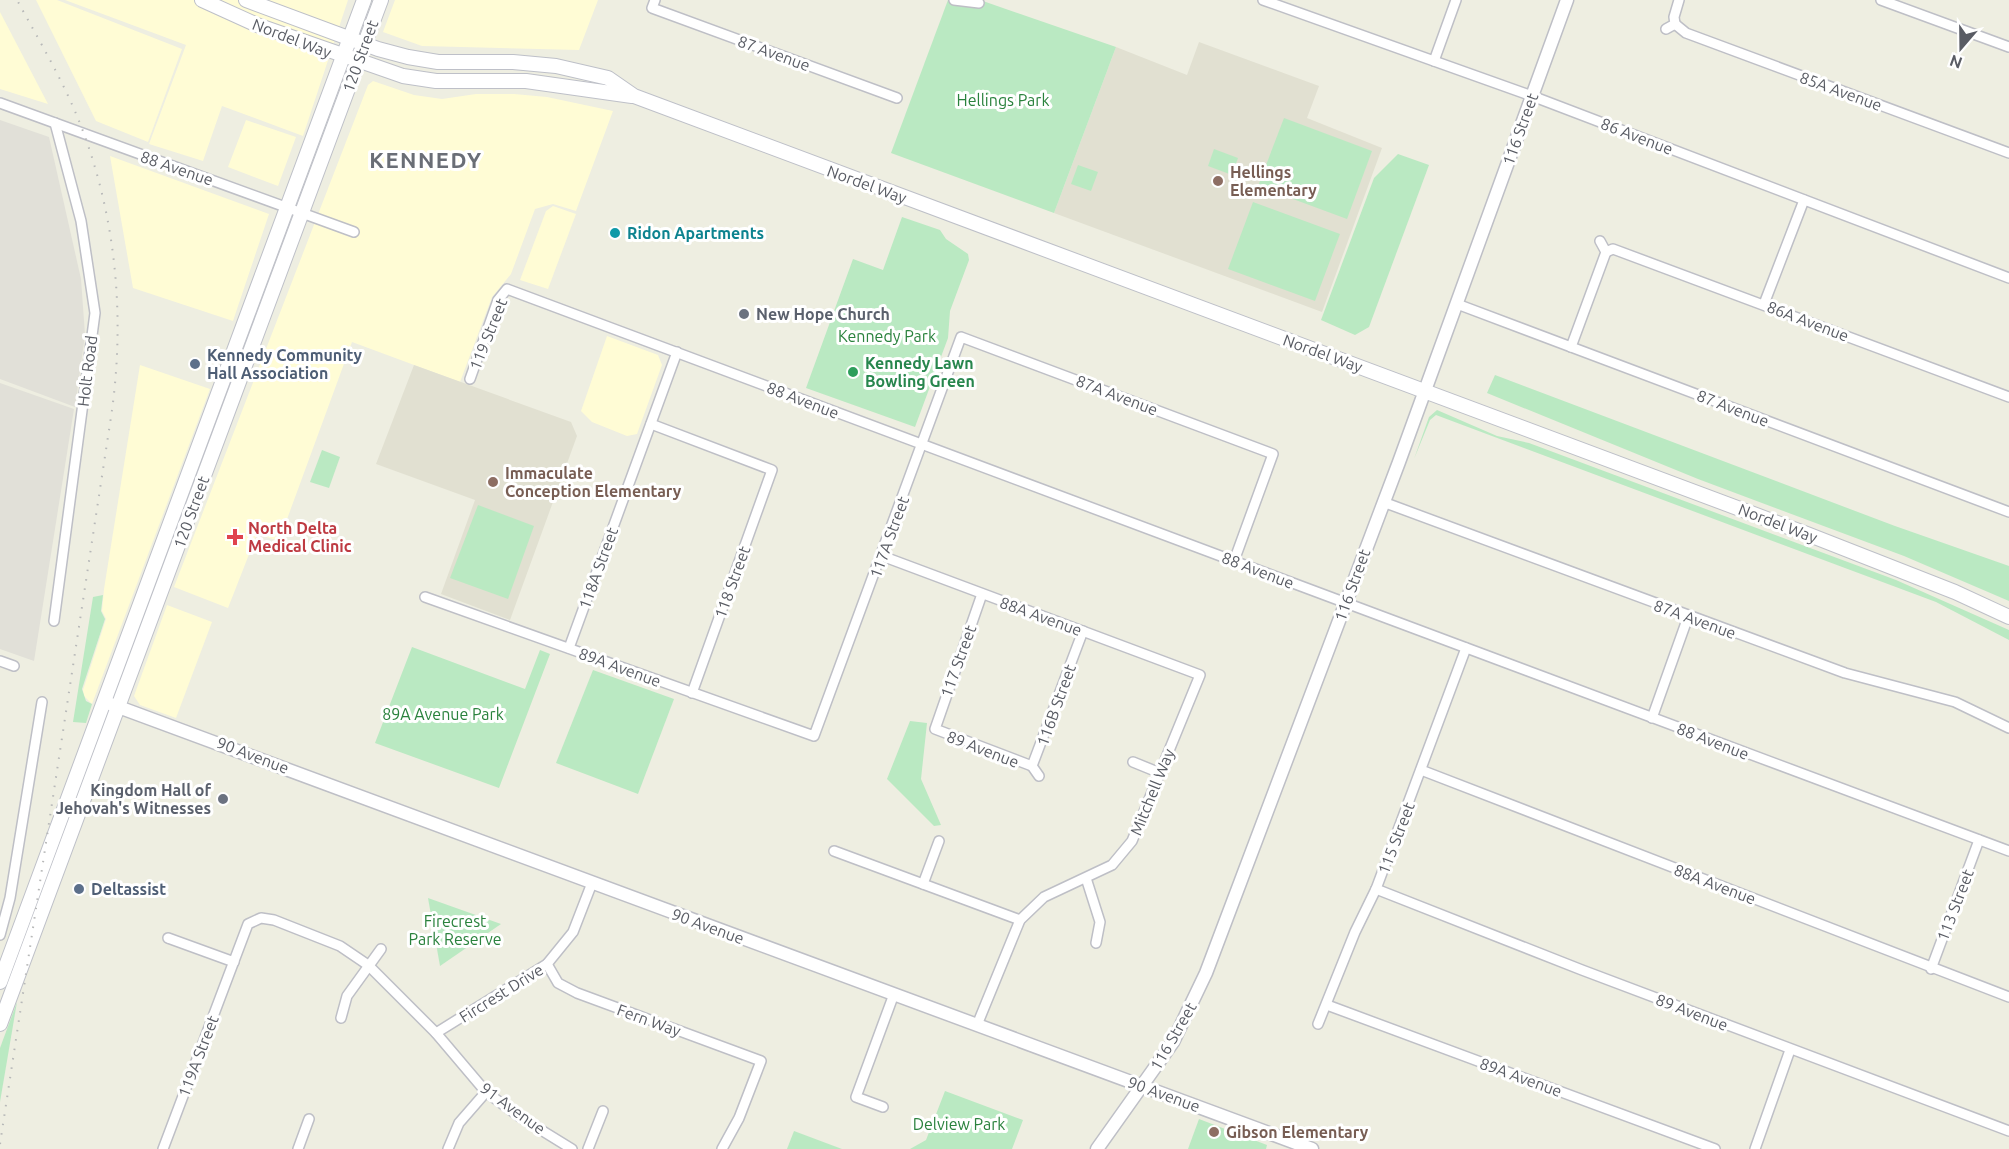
<svg xmlns="http://www.w3.org/2000/svg" width="2009" height="1149" font-family="Ubuntu,sans-serif">
	<rect width="100%" height="100%" fill="#eeeee1"/>
	<g fill="#fffcd5">
		<polygon points="36,0 57,0 182,49 148,142 96,121"/>
		<polygon points="65,0 348,0 303,136 222,106 203,161 149,144 186,45"/>
		<polygon points="395,0 598,0 579,50 422,46 383,32"/>
		<polygon points="0,12 48,104 0,89"/>
		<polygon points="373,81 414,95 442,99 476,94 514,94 547,97 613,111 576,211 553,204 535,209 511,274 492,297 460,382 352,342 279,541 257,534 228,608 174,587 368,85"/>
		<polygon points="246,120 296,137 278,186 228,167"/>
		<polygon points="110,156 269,214 233,321 133,288"/>
		<polygon points="553,206 576,214 548,289 520,280 546,211"/>
		<polygon points="607,336 658,355 662,365 637,434 627,436 592,422 581,411"/>
		<polygon points="140,365 210,389 92,704 84,696 83,690 106,619 102,611 104,589"/>
		<polygon points="167,605 212,622 176,718 140,705 134,696"/>
	</g>
	<g fill="#e1e0d8">
		<polygon points="0,120 49,137 81,279 85,335 75,407 0,379"/>
		<polygon points="0,383 74,409 34,661 0,649"/>
	</g>
	<g fill="#e1e0d1">
		<polygon points="1199,42 1319,86 1307,118 1382,148 1322,312 1054,213 1116,47 1187,75"/>
		<polygon points="414,365 571,422 577,436 510,620 441,594 475,500 376,464"/>
	</g>
	<g fill="#bae9c2">
		<polygon points="948,0 980,0 1116,47 1054,213 891,153"/>
		<polygon points="1284,118 1372,151 1347,219 1258,186"/>
		<polygon points="1214,149 1238,158 1232,175 1208,166"/>
		<polygon points="1398,154 1429,165 1369,327 1355,335 1321,320 1374,178"/>
		<polygon points="1078,165 1098,172 1091,191 1071,184"/>
		<polygon points="1253,202 1340,234 1315,301 1228,269"/>
		<polygon points="902,217 940,230 946,239 968,254 969,260 950,311 948,338 915,427 806,388 853,259 883,270"/>
		<polygon points="1495,375 1895,526 2009,566 2009,601 1904,556 1698,479 1487,393"/>
		<polygon points="1437,410 1497,436 1529,443 1896,580 2009,630 2009,640 1936,602 1436,415 1430,420 1414,459 1429,417"/>
		<polygon points="322,450 340,457 329,488 310,482"/>
		<polygon points="478,505 534,526 508,599 450,578"/>
		<polygon points="103,595 101,611 105,619 82,689 86,701 92,704 86,723 73,722 93,597"/>
		<polygon points="412,647 525,689 540,650 550,654 499,788 375,743"/>
		<polygon points="593,670 674,699 638,794 556,763"/>
		<polygon points="910,721 927,723 921,779 941,825 934,826 887,779"/>
		<polygon points="428,898 501,924 440,966"/>
		<polygon points="17,1002 0,1102 0,1048"/>
		<polygon points="945,1091 1023,1120 1012,1149 910,1149 926,1140"/>
		<polygon points="1199,1119 1267,1145 1266,1149 1188,1149"/>
		<polygon points="794,1131 842,1149 787,1149"/>
	</g>
	<g fill="none" stroke-linecap="round" stroke-linejoin="round">
		<defs>
			<g id="minor">
				<polyline points="655,0 652,8 897,98"/>
				<polyline points="954,0 979,3"/>
				<polyline points="1263,0 1532,96 2009,278"/>
				<polyline points="1881,0 2009,47"/>
				<polyline points="1675,24 1686,33 2009,153"/>
				<polyline points="1666,29 1675,24 1674,17 1679,0"/>
				<polyline points="1434,61 1456,0"/>
				<polyline points="0,103 354,232"/>
				<polyline points="1606,252 1613,249 2009,397"/>
				<polyline points="1457,304 2009,512"/>
				<polyline points="1764,304 1804,200"/>
				<polyline points="1571,347 1606,252 1600,241"/>
				<polyline points="470,379 498,300 507,289 2009,851"/>
				<polyline points="651,424 772,470 692,693"/>
				<polyline points="1383,502 1845,673 1955,702 2009,728"/>
				<polyline points="882,556 1200,675 1132,841 1112,865 1044,897 1020,920 977,1025"/>
				<polyline points="982,594 935,729 1032,766"/>
				<polyline points="425,597 814,736 961,337 1273,454 1234,561"/>
				<polyline points="54,621 95,313 81,221 55,123"/>
				<polyline points="569,648 677,352"/>
				<polyline points="0,661 14,666"/>
				<polyline points="1652,718 1688,617"/>
				<polyline points="1133,762 1160,773"/>
				<polyline points="1421,770 2009,997"/>
				<polyline points="1039,776 1032,766 1083,631"/>
				<polyline points="834,851 1020,920"/>
				<polyline points="1086,878 1100,922 1096,943"/>
				<polyline points="923,884 939,841"/>
				<polyline points="1376,889 1582,970 2009,1131"/>
				<polyline points="0,935 10,898 42,702"/>
				<polyline points="168,938 234,962"/>
				<polyline points="547,964 558,983 577,993 761,1061 739,1118 722,1149"/>
				<polyline points="1931,969 1979,840"/>
				<polyline points="1327,1005 1715,1149"/>
				<polyline points="341,1018 347,996 381,949"/>
				<polyline points="1318,1024 1355,932 1376,889 1466,648"/>
				<polyline points="436,1033 547,964 573,932 592,883"/>
				<polyline points="883,1107 856,1097 894,994"/>
				<polyline points="163,1149 248,924 261,918 274,920 340,946 368,965 436,1033 486,1092 520,1117 572,1149"/>
				<polyline points="298,1149 309,1119"/>
				<polyline points="448,1149 459,1123 486,1092"/>
				<polyline points="588,1149 603,1111"/>
				<polyline points="1755,1149 1790,1050"/>
			</g>
			<g id="tertiary">
				<polyline points="105,702 1312,1149"/>
				<polyline points="1097,1149 1173,1042 1206,973 1399,462 1567,0"/>
			</g>
			<g id="secondary">
				<polyline points="202,0 257,25 403,76 436,81 526,81 632,96"/>
				<polyline points="246,0 378,49 408,57 438,62 513,62 556,66 608,78 634,96 1807,534 1955,592 2009,617"/>
				<polyline points="0,982 364,0"/>
				<polyline points="0,1024 381,0"/>
			</g>
		</defs>
		<use href="#minor" stroke="#bebfc6" stroke-width="12"/>
		<use href="#tertiary" stroke="#bebfc6" stroke-width="15"/>
		<use href="#secondary" stroke="#bec0c8" stroke-width="16"/>
		<use href="#minor" stroke="#fff" stroke-width="9"/>
		<use href="#tertiary" stroke="#fff" stroke-width="12"/>
		<use href="#secondary" stroke="#fff" stroke-width="14"/>
		<path stroke="#b7b8b8" stroke-width="2" stroke-dasharray="1.5 8" stroke-linecap="butt" d="M0 1144 111 417C125 322 117 224 84 134 67 87 41 44 17 0"/>
	</g>
	<g fill="#8d6e63" stroke="#fff" stroke-width="2">
		<circle cx="1218" cy="181" r="6"/>
		<circle cx="493" cy="482" r="6"/>
		<circle cx="1214" cy="1132" r="6"/>
	</g>
	<circle fill="#0f9aa8" stroke="#fff" stroke-width="2" cx="615" cy="233" r="6"/>
	<g fill="#6b7280" stroke="#fff" stroke-width="2">
		<circle cx="744" cy="314" r="6"/>
		<circle cx="223" cy="799" r="6"/>
	</g>
	<g fill="#5c6f8a" stroke="#fff" stroke-width="2">
		<circle cx="195" cy="364" r="6"/>
		<circle cx="79" cy="889" r="6"/>
	</g>
	<circle fill="#2e9e5b" stroke="#fff" stroke-width="2" cx="853" cy="372" r="6"/>
	<path fill="#e0444e" stroke="#fff" stroke-width="2" d="M232 528h6v6h6v6h-6v6h-6v-6h-6v-6h6z"/>
	<g text-anchor="middle" dominant-baseline="central" stroke-width="6" stroke-linejoin="round" paint-order="stroke">
		<g font-size="16" fill="#595c64" stroke="#fff">
			<text transform="translate(292 38) rotate(21)">Nordel Way</text>
			<text transform="translate(774 53) rotate(20)">87 Avenue</text>
			<text transform="translate(360 56) rotate(-70)">120 Street</text>
			<text transform="translate(1841 91) rotate(20)">85A Avenue</text>
			<text transform="translate(1520 129) rotate(-70)">116 Street</text>
			<text transform="translate(1637 136) rotate(21)">86 Avenue</text>
			<text transform="translate(177 168) rotate(19)">88 Avenue</text>
			<text transform="translate(867 184) rotate(20)">Nordel Way</text>
			<text transform="translate(1808 321) rotate(21)">86A Avenue</text>
			<text transform="translate(488 334) rotate(-68)">119 Street</text>
			<text transform="translate(1323 353) rotate(20)">Nordel Way</text>
			<text transform="translate(87 371) rotate(-83)">Holt Road</text>
			<text transform="translate(1117 395) rotate(21)">87A Avenue</text>
			<text transform="translate(803 400) rotate(21)">88 Avenue</text>
			<text transform="translate(1733 408) rotate(21)">87 Avenue</text>
			<text transform="translate(191 512) rotate(-70)">120 Street</text>
			<text transform="translate(1778 523) rotate(21)">Nordel Way</text>
			<text transform="translate(889 537) rotate(-70)">117A Street</text>
			<text transform="translate(598 568) rotate(-70)">118A Street</text>
			<text transform="translate(1258 570) rotate(21)">88 Avenue</text>
			<text transform="translate(732 582) rotate(-70)">118 Street</text>
			<text transform="translate(1352 585) rotate(-70)">116 Street</text>
			<text transform="translate(1041 616) rotate(20)">88A Avenue</text>
			<text transform="translate(1695 619) rotate(20)">87A Avenue</text>
			<text transform="translate(958 661) rotate(-70)">117 Street</text>
			<text transform="translate(620 667) rotate(20)">89A Avenue</text>
			<text transform="translate(1056 705) rotate(-70)">116B Street</text>
			<text transform="translate(1713 741) rotate(21)">88 Avenue</text>
			<text transform="translate(983 749) rotate(21)">89 Avenue</text>
			<text transform="translate(253 755) rotate(21)">90 Avenue</text>
			<text transform="translate(1152 792) rotate(-68)">Mitchell Way</text>
			<text transform="translate(1396 838) rotate(-69)">115 Street</text>
			<text transform="translate(1715 884) rotate(21)">88A Avenue</text>
			<text transform="translate(1955 905) rotate(-69)">113 Street</text>
			<text transform="translate(708 926) rotate(20)">90 Avenue</text>
			<text transform="translate(501 993) rotate(-32)">Fircrest Drive</text>
			<text transform="translate(1692 1012) rotate(21)">89 Avenue</text>
			<text transform="translate(649 1020) rotate(20)">Fern Way</text>
			<text transform="translate(1173 1036) rotate(-60)">116 Street</text>
			<text transform="translate(198 1056) rotate(-69)">119A Street</text>
			<text transform="translate(1521 1077) rotate(20)">89A Avenue</text>
			<text transform="translate(1164 1094) rotate(20)">90 Avenue</text>
			<text transform="translate(513 1108) rotate(36)">91 Avenue</text>
		</g>
		<g font-size="16" fill="#2a823d" stroke="#fff">
			<text x="1003" y="100">Hellings Park</text>
			<text x="887" y="336">Kennedy Park</text>
			<text x="443" y="714">89A Avenue Park</text>
			<text x="455" y="921">Firecrest<tspan x="455" dy="18">Park Reserve</tspan></text>
			<text x="959" y="1124">Delview Park</text>
		</g>
		<g font-size="16" font-weight="bold" fill="#785e54" stroke="#fff" text-anchor="start">
			<text x="1230" y="172">Hellings<tspan x="1230" dy="18">Elementary</tspan></text>
			<text x="505" y="473">Immaculate<tspan x="505" dy="18">Conception Elementary</tspan></text>
			<text x="1226" y="1132">Gibson Elementary</text>
		</g>
		<g font-size="16" font-weight="bold" fill="#0d838f" stroke="#fff" text-anchor="start">
			<text x="627" y="233">Ridon Apartments</text>
		</g>
		<g font-size="16" font-weight="bold" fill="#5b616d" stroke="#fff" text-anchor="start">
			<text x="756" y="314">New Hope Church</text>
			<text x="211" y="790" text-anchor="end">Kingdom Hall of<tspan x="211" dy="18">Jehovah's Witnesses</tspan></text>
		</g>
		<g font-size="16" font-weight="bold" fill="#4e5e75" stroke="#fff" text-anchor="start">
			<text x="207" y="355">Kennedy Community<tspan x="207" dy="18">Hall Association</tspan></text>
			<text x="91" y="889">Deltassist</text>
		</g>
		<g font-size="16" font-weight="bold" fill="#27864d" stroke="#fff" text-anchor="start">
			<text x="865" y="363">Kennedy Lawn<tspan x="865" dy="18">Bowling Green</tspan></text>
		</g>
		<g font-size="16" font-weight="bold" fill="#be3a42" stroke="#fff" text-anchor="start">
			<text x="248" y="528">North Delta<tspan x="248" dy="18">Medical Clinic</tspan></text>
		</g>
		<g font-size="22" font-weight="bold" letter-spacing="1.5" fill="#6a6e76" stroke="#fff">
			<text x="426" y="159">KENNEDY</text>
		</g>
	</g>
	<g transform="translate(1961 48) rotate(200)" stroke="#ffffff" stroke-width="4.5" paint-order="stroke">
	<path d="M0-4.5L10 22L0 15L-10 22Z" fill="#595c64"/>
	<text y="-9" font-size="16" font-weight="bold" text-anchor="middle" fill="#595c64">N</text>
	</g>
</svg>
